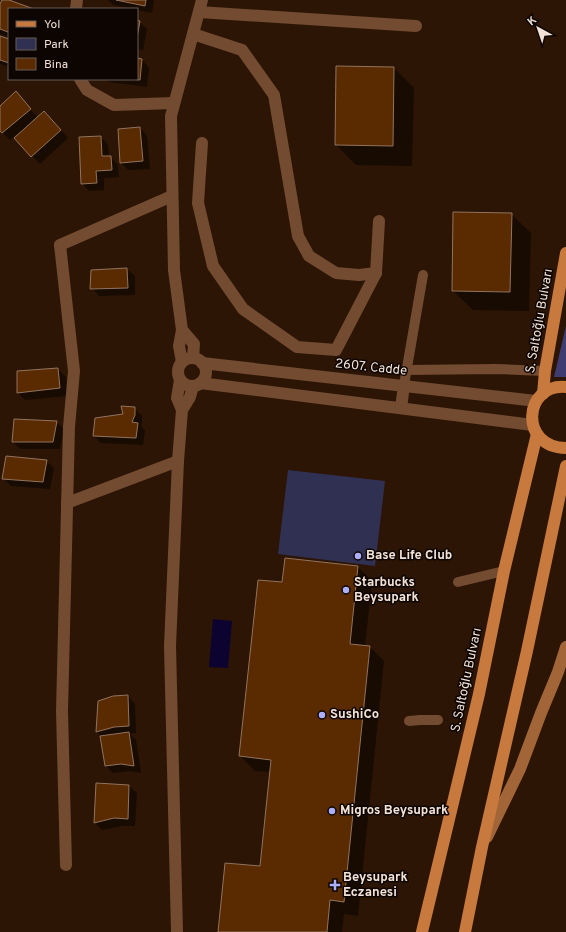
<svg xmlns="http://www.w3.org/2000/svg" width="566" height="932" font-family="Overpass,sans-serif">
	<rect width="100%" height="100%" fill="#2c1504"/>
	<polygon fill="#303053" points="288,470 385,481 375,566 278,554"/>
	<polygon fill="#3e3c70" points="566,326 566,377 554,377"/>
	<polygon fill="#0c0331" points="213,619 232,621 228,668 209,667"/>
	<g fill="#0007" fill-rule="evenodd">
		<polygon points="3,0 6,0 31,9 9,9 9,37 0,34 0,7"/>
		<polygon points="108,0 154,0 152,13 114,5"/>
		<polygon points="137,21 139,22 147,29 143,50 137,49"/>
		<polygon points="0,37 9,40 9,67 0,64"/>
		<polygon points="137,59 142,60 149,68 147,87 109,82 105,79 137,79"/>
		<polygon points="337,67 394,68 414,88 412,166 356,165 336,145"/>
		<polygon points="23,100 38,118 52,120 68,138 40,164 16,138 22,132 21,131 10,140 0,130 0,107"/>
		<polygon points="140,128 147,136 150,169 128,170 121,163"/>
		<polygon points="101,137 108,145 109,157 111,157 118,165 119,177 104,178 104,190 89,191 82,183"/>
		<polygon points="511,214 531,233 529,311 473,310 453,291"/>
		<polygon points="127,269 135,276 135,295 99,296 92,288"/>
		<polygon points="58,369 66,377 67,396 25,400 18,393"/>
		<polygon points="134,408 142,416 142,423 141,426 145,431 143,445 101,443 94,436"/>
		<polygon points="56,422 64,429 60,449 20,449 13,442"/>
		<polygon points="46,461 54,468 50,489 11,486 3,478"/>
		<polygon points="357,566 372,581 365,646 370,647 384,661 358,916 344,914 342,932 219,932 261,867 271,772 255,771 240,756 283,583"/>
		<path d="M128 696 135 704 136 733 129 734 136 740 141 773 130 771 113 773 106 766 101 737H102L97 732 99 702ZM118 724 119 726 104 731V729Z"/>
		<polygon points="97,784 129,786 137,793 135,826 122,826 102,830 95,823"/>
	</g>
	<g fill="#5a2b00" stroke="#91735f">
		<polygon points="2,0 9,0 34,9 9,9 9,30 8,32 0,29 0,4"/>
		<polygon points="116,0 146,0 145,6"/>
		<polygon points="137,20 140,21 137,38"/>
		<polygon points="0,36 9,39 9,63 0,60"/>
		<polygon points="137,58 142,59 140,80 132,79 137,79"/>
		<polygon points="336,66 394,67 393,146 335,145"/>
		<polygon points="16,91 31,109 2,133 0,131 0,106"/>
		<polygon points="44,111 61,130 31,157 14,138"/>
		<polygon points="140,127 143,161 120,163 118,129"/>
		<polygon points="101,136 102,156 111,156 112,170 96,171 97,183 81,184 79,137"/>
		<polygon points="453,212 512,213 510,292 452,291"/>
		<polygon points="127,268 128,288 90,289 91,270"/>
		<polygon points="58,368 60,388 17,393 17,371"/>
		<polygon points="121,406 135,407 135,415 132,422 138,423 136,438 93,436 95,418 123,414"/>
		<polygon points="14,419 57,421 53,442 12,442"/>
		<polygon points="6,456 47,460 43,482 2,479"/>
		<polygon points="285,558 358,566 350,644 370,646 344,902 330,900 327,932 218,932 225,863 260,866 271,760 239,756 258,580 282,582"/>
		<polygon points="128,695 129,726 114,727 96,732 98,701 113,696"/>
		<polygon points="129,732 134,766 121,764 105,766 100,736"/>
		<polygon points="96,783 129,785 128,819 114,818 94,823"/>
	</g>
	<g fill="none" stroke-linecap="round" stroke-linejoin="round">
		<g stroke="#724b30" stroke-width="10">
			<polyline points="406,370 495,369 545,371"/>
			<polyline points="404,385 423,275"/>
			<polyline points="458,582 504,571"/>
			<polyline points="409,721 420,720 438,720"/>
		</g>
		<g stroke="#724b30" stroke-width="12">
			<polyline points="76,9 77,0"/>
			<polyline points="199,12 416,26"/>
			<polyline points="193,34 242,50 274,95 298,236 309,256 336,273 359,275 376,273 379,221"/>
			<polyline points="80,79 87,90 114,105 174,103"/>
			<polyline points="202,143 198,203 213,266 243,309 297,347 336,350 376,273"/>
			<polyline points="182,330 194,344 193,358"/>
			<circle cx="192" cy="372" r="14"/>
			<polyline points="182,362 179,346 182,330 174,270 171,116 202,0"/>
			<polyline points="202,363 536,401"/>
			<polyline points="200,383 533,425"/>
			<polyline points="401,408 404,385"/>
			<polyline points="182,410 190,397 193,386"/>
			<polyline points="67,503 178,461"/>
			<polyline points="66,865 62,711 69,427 74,371 60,245 172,196"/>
			<polyline points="177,932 170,646 178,461 182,410 177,398 180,380"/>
		</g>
		<polyline stroke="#a26538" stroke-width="12" points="487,837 520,769 541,713 558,672 566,647"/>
		<g stroke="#c8793d" stroke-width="12">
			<path d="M566 387C524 383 518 447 566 448"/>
			<polyline points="543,394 545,371 566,253"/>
			<polyline points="422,932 479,694 504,571 537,434"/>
			<polyline points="465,932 482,847 527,651 566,466"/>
		</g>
	</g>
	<g fill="#adaffb" stroke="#0d0501" stroke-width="1.5">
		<circle cx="358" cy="556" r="4"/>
		<circle cx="346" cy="590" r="4"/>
		<circle cx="322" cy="715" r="4"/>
		<circle cx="332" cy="811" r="4"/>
		<path d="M333 879h4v4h4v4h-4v4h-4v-4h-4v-4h4z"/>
	</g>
	<g text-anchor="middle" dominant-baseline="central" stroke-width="3" stroke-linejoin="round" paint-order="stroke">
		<g font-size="13" fill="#f3e2d7" stroke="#0d0501">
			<text transform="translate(540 321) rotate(-80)">S. Saltoğlu Bulvarı</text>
			<text transform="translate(371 368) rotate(6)">2607. Cadde</text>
			<text transform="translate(467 680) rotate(-78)">S. Saltoğlu Bulvarı</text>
		</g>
		<g font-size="13" font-weight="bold" fill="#f3e2d7" stroke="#0d0501" text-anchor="start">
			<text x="366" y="556">Base Life Club</text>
			<text x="354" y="583">Starbucks<tspan x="354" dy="15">Beysupark</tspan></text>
			<text x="330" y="715">SushiCo</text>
			<text x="340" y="811">Migros Beysupark</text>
			<text x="343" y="878">Beysupark<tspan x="343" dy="15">Eczanesi</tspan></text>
		</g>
	</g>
	<rect x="8" y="8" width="130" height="72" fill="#0d0501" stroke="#695d57"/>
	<rect x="16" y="21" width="20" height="6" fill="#c8793d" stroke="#695d57"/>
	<text x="44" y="28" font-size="12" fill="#f3e2d7">Yol</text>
	<rect x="16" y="38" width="20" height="12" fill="#303053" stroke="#695d57"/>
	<text x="44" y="48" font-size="12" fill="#f3e2d7">Park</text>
	<rect x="16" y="58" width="20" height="12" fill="#5a2b00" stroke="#695d57"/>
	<text x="44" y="68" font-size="12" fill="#f3e2d7">Bina</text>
	<g transform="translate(538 28) rotate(320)" stroke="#0d0501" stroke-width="3" paint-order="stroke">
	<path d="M0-3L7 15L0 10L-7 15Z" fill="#f3e2d7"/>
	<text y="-6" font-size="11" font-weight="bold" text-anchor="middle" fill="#f3e2d7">K</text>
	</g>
</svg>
